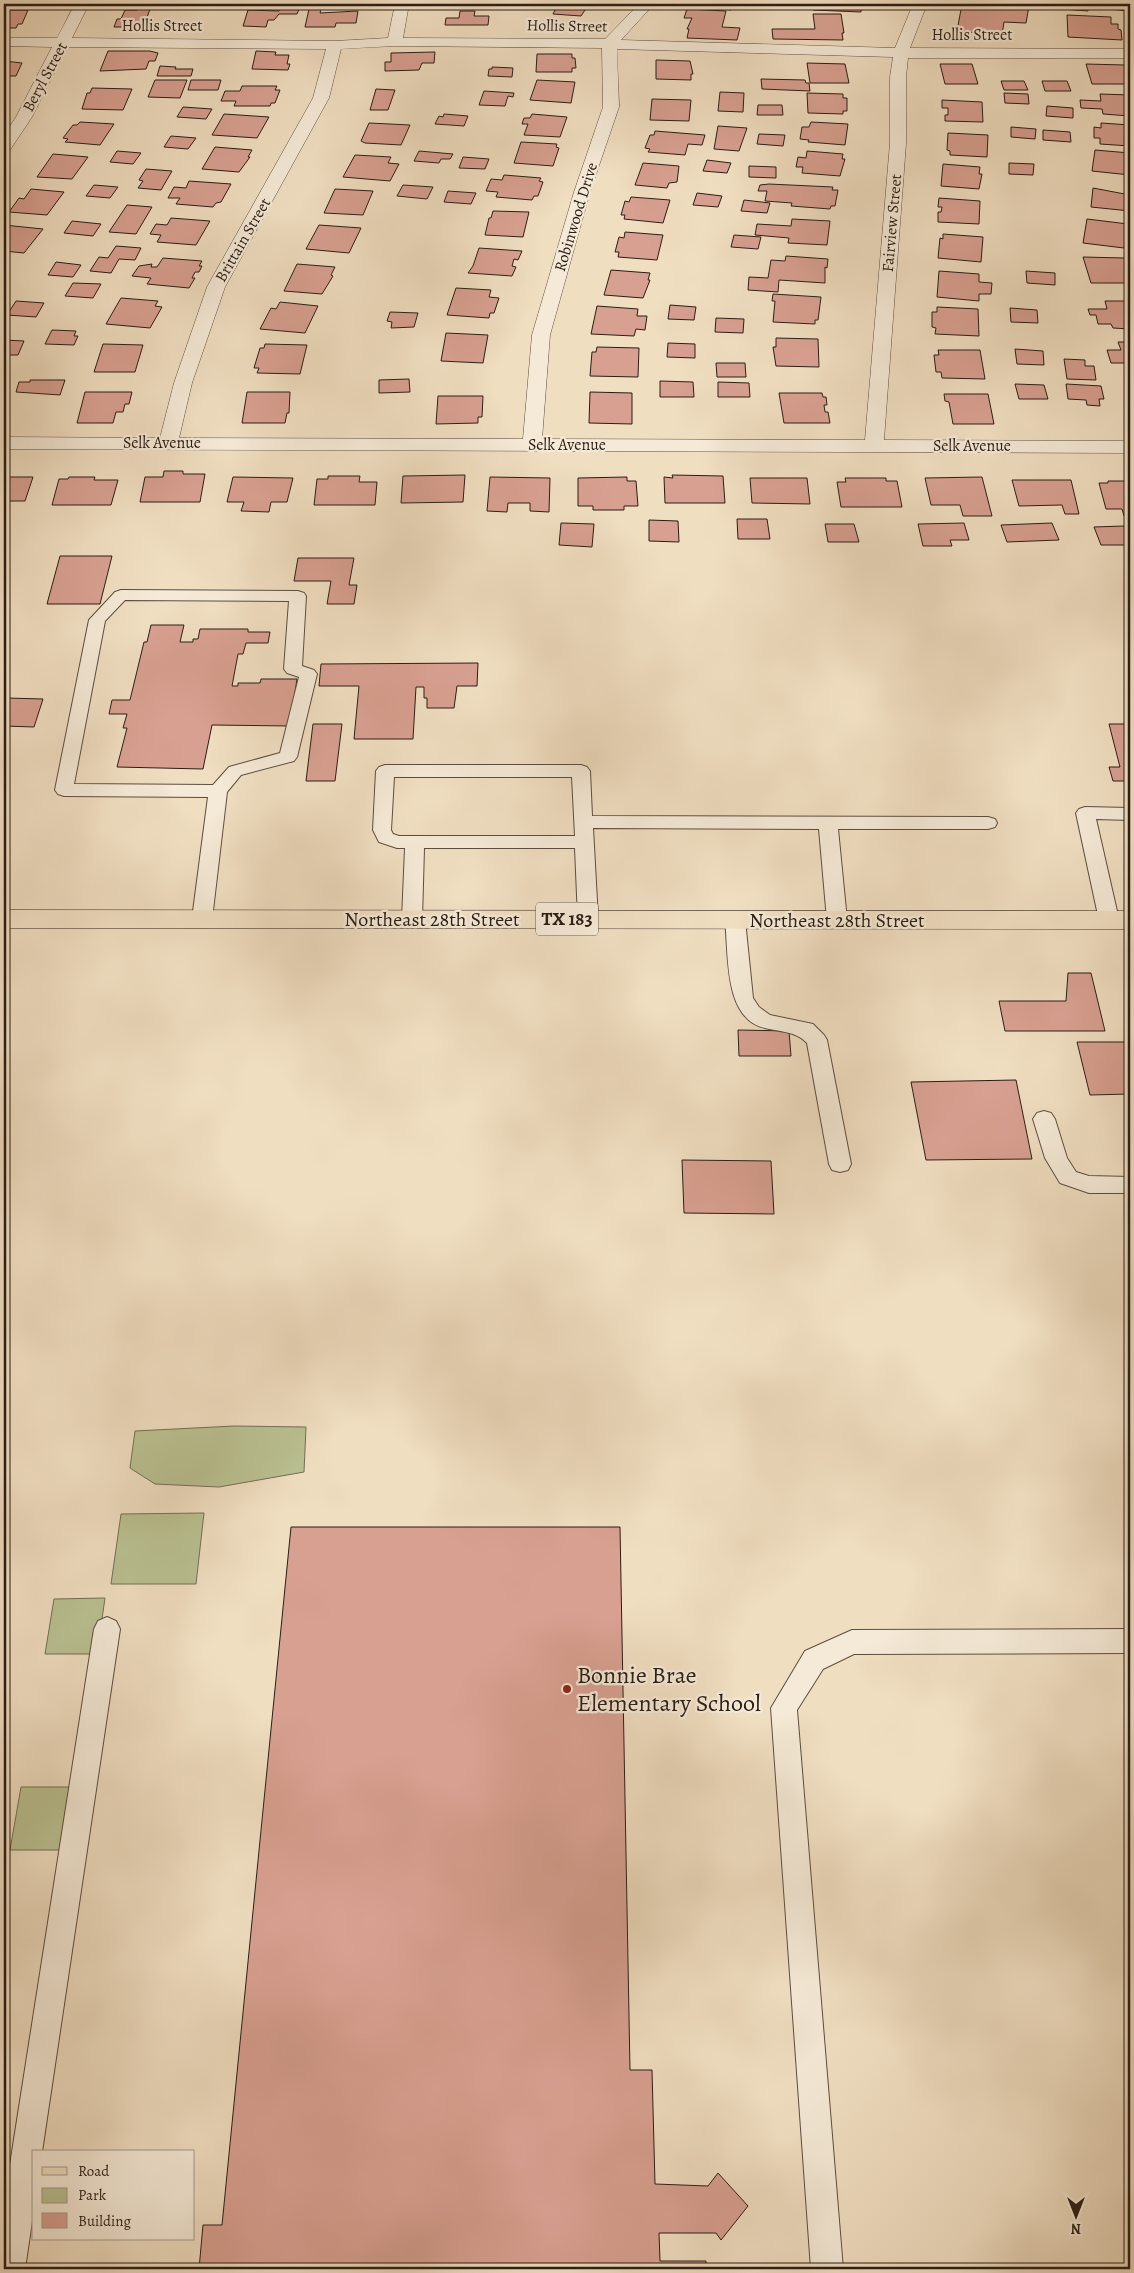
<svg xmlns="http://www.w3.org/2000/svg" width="1134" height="2273" font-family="Alegreya,serif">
	<rect width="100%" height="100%" fill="#f0dec1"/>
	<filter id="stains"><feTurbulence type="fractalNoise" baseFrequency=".004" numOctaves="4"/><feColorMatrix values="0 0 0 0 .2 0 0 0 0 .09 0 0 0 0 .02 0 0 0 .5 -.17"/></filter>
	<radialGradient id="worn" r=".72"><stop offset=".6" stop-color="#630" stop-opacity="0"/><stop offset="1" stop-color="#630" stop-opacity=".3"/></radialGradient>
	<g fill="#bac192" stroke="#726f53">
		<polygon points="234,1426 306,1427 304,1472 219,1487 155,1484 130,1468 135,1431"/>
		<polygon points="204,1513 196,1584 111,1584 121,1514"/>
		<polygon points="105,1598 97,1654 45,1654 54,1599"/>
		<polygon points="21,1787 73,1787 63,1850 10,1850"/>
	</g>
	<g fill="#d8a091" stroke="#2b1d14">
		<polygon points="134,4 157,4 156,6 133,6"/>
		<polygon points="558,4 589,4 581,16 553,14"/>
		<polygon points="703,4 733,4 731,10 702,7"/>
		<polygon points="814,4 866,4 861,5 861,12 813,10"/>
		<polygon points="962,4 1029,6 1026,23 1004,22 1002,35 957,31"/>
		<polygon points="1063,4 1130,4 1130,11 1088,7 1088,11 1062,9"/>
		<polygon points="138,8 150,9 145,23 140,23 138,27 114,27 117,19 121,19 125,10 137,10"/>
		<polygon points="280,9 299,9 297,14 279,14 274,20 268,20 266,27 243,26 248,10 279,11"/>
		<polygon points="309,9 321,9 320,13 358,11 356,23 336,23 335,27 305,27"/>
		<polygon points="687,9 726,11 722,27 740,28 737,40 687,38 689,29 687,29 692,18 684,18"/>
		<polygon points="6,10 28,10 22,24 18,24 16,28 4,28"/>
		<polygon points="460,11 475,11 474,16 489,16 488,25 445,25 446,18 459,18"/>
		<polygon points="813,14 841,14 844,33 842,33 843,40 773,39 772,29 815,29"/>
		<polygon points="1067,15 1111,17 1111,24 1118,24 1118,29 1121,30 1122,40 1068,37"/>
		<polygon points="108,51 150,51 158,53 155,61 149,61 146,69 100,71"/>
		<polygon points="256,51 276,52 275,55 289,55 287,64 290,64 288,70 252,69"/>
		<polygon points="435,52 434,63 422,63 419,70 385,71 385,62 391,62 391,53"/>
		<polygon points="537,54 572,54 572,58 575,58 576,68 572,68 572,72 536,72"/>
		<polygon points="656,60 690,61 693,74 691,74 691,80 656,79"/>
		<polygon points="4,61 22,63 16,76 4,76"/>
		<polygon points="807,63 845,64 849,83 810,83"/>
		<polygon points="940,64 972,64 978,84 945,84"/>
		<polygon points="1086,64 1125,65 1130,81 1127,81 1128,84 1092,84"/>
		<polygon points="160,66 176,67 175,69 193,69 191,76 157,76"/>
		<polygon points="492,67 513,68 512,77 488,76 489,69 492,69"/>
		<polygon points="761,79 805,80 806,83 809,83 810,91 762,89"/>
		<polygon points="155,80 187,80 180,98 148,97"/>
		<polygon points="191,80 221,80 218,90 188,90"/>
		<polygon points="537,80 575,82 571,103 530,100"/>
		<polygon points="1001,81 1024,81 1028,90 1004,90"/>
		<polygon points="1042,81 1067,81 1071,91 1045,91"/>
		<polygon points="242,86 277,86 275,90 280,90 275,103 271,103 270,106 234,106 236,101 221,101 225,91 240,91"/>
		<polygon points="92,88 132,89 123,110 82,109 87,93 90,93"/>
		<polygon points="376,89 395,90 388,110 370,110"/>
		<polygon points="484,91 514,93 513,97 508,96 505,106 479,105"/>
		<polygon points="720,92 744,93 743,112 718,111"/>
		<polygon points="807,93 843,94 843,98 847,98 847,111 843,111 843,114 808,113"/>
		<polygon points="1004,93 1028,94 1029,104 1005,103"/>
		<polygon points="1100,94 1130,95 1130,116 1103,114 1102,109 1081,108 1080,100 1101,101"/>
		<polygon points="652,99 691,100 689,121 650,120"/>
		<polygon points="942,100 982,102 983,122 945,121 945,115 948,115 948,108 942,108"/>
		<polygon points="758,105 782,105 783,115 757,115"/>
		<polygon points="1047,106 1073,108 1073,118 1046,116"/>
		<polygon points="183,107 212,109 206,119 177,117"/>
		<polygon points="224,114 269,117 257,138 212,135"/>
		<polygon points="444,114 468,116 464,126 435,124 439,116 443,117"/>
		<polygon points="532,114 567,117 560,137 524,135 528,124 522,124 524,118 530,118"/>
		<polygon points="80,122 114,124 100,145 65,142 68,139 63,138 73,125 77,125"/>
		<polygon points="811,122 848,124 845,145 808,142 809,140 800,139 802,127 809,127"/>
		<polygon points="369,123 410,125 401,145 365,143 361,141"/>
		<polygon points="1101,123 1130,125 1130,146 1100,144 1100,138 1094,138 1094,127 1101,128"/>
		<polygon points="718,126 747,128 739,151 714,149"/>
		<polygon points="1011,127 1036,129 1035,139 1011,137"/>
		<polygon points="1043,130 1070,132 1071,142 1043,140"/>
		<polygon points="655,131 705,135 702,145 688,144 685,155 648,152 650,149 645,148 650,135 654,135"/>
		<polygon points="948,133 988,135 987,157 950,155 950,151 947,150"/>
		<polygon points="759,134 785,135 783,146 757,144"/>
		<polygon points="171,136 196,138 188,149 164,147"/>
		<polygon points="521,142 557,144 556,147 559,148 553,166 514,163"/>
		<polygon points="215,147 252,150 248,157 250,157 239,172 202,169"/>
		<polygon points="1095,150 1130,153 1130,175 1092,171"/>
		<polygon points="117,151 141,153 133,164 110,162"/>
		<polygon points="419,151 453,154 450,159 441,159 439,163 414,161"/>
		<polygon points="807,151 843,154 842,159 845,159 840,176 802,173 803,167 796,167 798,157 806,158"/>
		<polygon points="53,154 88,157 72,179 37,177"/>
		<polygon points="355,155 391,157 388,163 399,164 390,181 343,177"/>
		<polygon points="463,157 489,159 485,169 459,168"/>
		<polygon points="707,160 731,163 727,173 703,171"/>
		<polygon points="643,163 679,166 677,182 669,183 667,188 635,185"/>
		<polygon points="1009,163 1034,164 1033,175 1009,174"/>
		<polygon points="943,164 980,167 979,174 982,174 979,189 941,186"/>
		<polygon points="749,166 776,167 776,178 749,177"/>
		<polygon points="146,169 172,171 161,190 138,188 143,181 139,180"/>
		<polygon points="504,175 541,178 539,181 543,182 538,196 534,196 532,200 496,197 498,192 486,191 491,179 502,180"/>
		<polygon points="189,181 231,184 221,202 216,203 213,207 176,204 180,198 168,198 174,187 186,188"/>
		<polygon points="769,184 833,187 832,190 838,190 835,206 831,206 830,209 791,206 792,203 765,201 767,191 758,191 760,185"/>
		<polygon points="94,185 118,187 110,198 86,196"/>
		<polygon points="403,185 433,187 427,199 397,196"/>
		<polygon points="1093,188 1130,195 1130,211 1091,207"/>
		<polygon points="31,189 64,192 47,215 9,212 19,198 24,199"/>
		<polygon points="335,189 373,191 363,215 324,213"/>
		<polygon points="448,191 476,193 471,204 444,202"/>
		<polygon points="697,193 722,196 718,207 693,205"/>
		<polygon points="631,197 670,200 663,223 624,219 625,215 621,215 625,201 629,202"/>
		<polygon points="939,198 980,201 979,224 938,222 938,212 941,212 942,207 938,207"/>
		<polygon points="744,200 770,203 767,213 741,211"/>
		<polygon points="127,205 152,207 136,234 109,232"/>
		<polygon points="493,211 529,212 523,237 485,235 489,218 491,218"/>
		<polygon points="171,218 210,221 196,245 157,242 161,235 150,234 156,224 167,225"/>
		<polygon points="792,219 830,221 827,245 788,243 789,238 755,235 757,224 791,226"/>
		<polygon points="1087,219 1128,224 1128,242 1125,241 1124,248 1083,243"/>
		<polygon points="72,221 101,224 93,236 64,233"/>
		<polygon points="4,225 43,229 24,253 4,251"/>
		<polygon points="319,225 361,228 349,253 306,249"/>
		<polygon points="625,232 663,235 657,260 618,257 619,252 615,252 619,237 624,238"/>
		<polygon points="943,234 983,237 981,262 938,258 940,238 943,239"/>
		<polygon points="734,235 761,237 758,249 731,247"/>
		<polygon points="116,246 141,248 135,260 119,259 111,273 90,271 99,257 108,258"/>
		<polygon points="479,248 522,251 518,260 514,259 512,266 516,267 512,276 468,273 473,266"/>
		<polygon points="786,256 828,259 827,268 825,267 825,283 779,280 778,292 748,290 749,277 768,278 771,260 785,261"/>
		<polygon points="1083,257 1124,258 1130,266 1130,283 1091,283"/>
		<polygon points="163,258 202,261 199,266 202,266 199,272 195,272 192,278 195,278 189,288 147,284 151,278 132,276 139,266 152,264 151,267 157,267"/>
		<polygon points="56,262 81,265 73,277 48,275"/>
		<polygon points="297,264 335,267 331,275 333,276 322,294 284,291"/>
		<polygon points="611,270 650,273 648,280 650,280 643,298 604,295"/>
		<polygon points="939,271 979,274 979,282 992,283 991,294 979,294 979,301 937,297"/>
		<polygon points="1026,271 1055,273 1055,285 1027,283"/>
		<polygon points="73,283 101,284 93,298 65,296"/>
		<polygon points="456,288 491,290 489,297 499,298 494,313 490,313 489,318 447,315"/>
		<polygon points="773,294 821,297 818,320 815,320 815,324 773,322 775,301 772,301"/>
		<polygon points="121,298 158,301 155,306 162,307 150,328 106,324"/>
		<polygon points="16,301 44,303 36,317 7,315"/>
		<polygon points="1105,301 1130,301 1130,329 1113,328 1111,324 1098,324 1096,315 1090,315 1088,309 1107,309"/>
		<polygon points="280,302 318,306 305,333 260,329 271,308 276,309"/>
		<polygon points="670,305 696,307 694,320 668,319"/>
		<polygon points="597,306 638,309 637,316 647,316 645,330 636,329 634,336 591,334"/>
		<polygon points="937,307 978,309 979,336 935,334 936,328 932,327 932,312 937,312"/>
		<polygon points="1010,308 1037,310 1038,323 1011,322"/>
		<polygon points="390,312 418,313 414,327 391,328 392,322 387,321"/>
		<polygon points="716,318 744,319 743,333 715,332"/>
		<polygon points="52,330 76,331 74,336 78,336 74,345 45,344"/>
		<polygon points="446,333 488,335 483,363 441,361"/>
		<polygon points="776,338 818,339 819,367 776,366 773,347 776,347"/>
		<polygon points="4,340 24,341 18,355 4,355"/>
		<polygon points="1118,342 1130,342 1130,371 1128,371 1125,363 1111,363 1107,350 1121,350"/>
		<polygon points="668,343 695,344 695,358 667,357"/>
		<polygon points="103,344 143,345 135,372 94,372"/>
		<polygon points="265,344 307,345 300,374 257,373 259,368 254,368 260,348 264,348"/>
		<polygon points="597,347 639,348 638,377 590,376 592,352 596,352"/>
		<polygon points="1015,349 1043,351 1044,365 1017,364"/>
		<polygon points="938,350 980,350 985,379 942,378 941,372 936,372 934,355 939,355"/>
		<polygon points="1064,359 1085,360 1085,366 1094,366 1096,380 1067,379"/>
		<polygon points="716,363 745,363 746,377 717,377"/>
		<polygon points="409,379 410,392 379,393 379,380"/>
		<polygon points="30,380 65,380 60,395 16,392 19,382 30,382"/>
		<polygon points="660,381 693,382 694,397 660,397"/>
		<polygon points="718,382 749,383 750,397 718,397"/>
		<polygon points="1015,384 1044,385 1048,399 1019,399"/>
		<polygon points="1066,384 1101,386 1104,399 1099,399 1100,406 1087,405 1086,400 1068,399"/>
		<polygon points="85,392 132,392 129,404 125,404 123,412 116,412 113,423 77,423"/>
		<polygon points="247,392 290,392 289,413 287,413 285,423 242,423"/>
		<polygon points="590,392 632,393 632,424 589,423"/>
		<polygon points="779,393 822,393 823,397 826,397 827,405 824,405 825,412 828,412 830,423 784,423"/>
		<polygon points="944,394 988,394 994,424 953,424 949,402 945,401"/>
		<polygon points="438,396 483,396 482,417 478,417 478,423 436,424"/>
		<polygon points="164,471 183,471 183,474 205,474 200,502 140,502 145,477 163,477"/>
		<polygon points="465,475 463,502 401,503 403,476"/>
		<polygon points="672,475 723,476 725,503 665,503 664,477 673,478"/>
		<polygon points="328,476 360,476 359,482 377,482 375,505 314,505 317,479 328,479"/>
		<polygon points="4,477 33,477 25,501 7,501 4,503"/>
		<polygon points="69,477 95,477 94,480 118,480 111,505 52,505 59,479 68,479"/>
		<polygon points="233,477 293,478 287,502 271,502 269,512 241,511 244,502 227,502"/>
		<polygon points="490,477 550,478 549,512 530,511 530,503 508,503 507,512 487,511"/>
		<polygon points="627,477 627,481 636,481 638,506 624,506 624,510 593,510 593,506 578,506 578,478"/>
		<polygon points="982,477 992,516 963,516 960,505 931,505 925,478"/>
		<polygon points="750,478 807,478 810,504 752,503"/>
		<polygon points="845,478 886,478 886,481 897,481 902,507 841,507 837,482 846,482"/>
		<polygon points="1012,480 1071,480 1079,514 1065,514 1062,505 1019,506"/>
		<polygon points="1108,481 1130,481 1130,516 1124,516 1122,509 1106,509 1099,483 1108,483"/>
		<polygon points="737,519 767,519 770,539 738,539"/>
		<polygon points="649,520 678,521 679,542 649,541"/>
		<polygon points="561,523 594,524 592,547 559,545"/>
		<polygon points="964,523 969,540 950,540 952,546 923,546 918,524"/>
		<polygon points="1052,523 1059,540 1007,542 1001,525"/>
		<polygon points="825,524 854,524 859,542 828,542"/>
		<polygon points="1124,526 1130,545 1101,545 1094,527"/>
		<polygon points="60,556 112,556 100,604 47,604"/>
		<polygon points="298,558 354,558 349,585 357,585 354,604 327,604 331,581 294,581"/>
		<polygon points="151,625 184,625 180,642 193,642 193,639 198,639 200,629 248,629 248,632 270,632 268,643 246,643 243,654 238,654 232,686 238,686 238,683 260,683 261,679 297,679 290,726 212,725 203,769 117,767 127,728 123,728 127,714 109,714 112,700 130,700 144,642 147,642"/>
		<polygon points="478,663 477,686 457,686 454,708 427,708 427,698 424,698 424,687 416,687 413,739 354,739 359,686 319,686 321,664"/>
		<polygon points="6,698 43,699 34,727 4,726 4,705"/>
		<polygon points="313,724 342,724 335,781 306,781"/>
		<polygon points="1109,724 1130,724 1130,781 1113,781 1109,767 1120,767"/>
		<polygon points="1068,973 1091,973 1105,1031 1005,1031 999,1001 1066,1001"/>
		<polygon points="738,1030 789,1031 791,1056 739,1056"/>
		<polygon points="1077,1042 1130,1042 1130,1094 1090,1095"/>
		<polygon points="1016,1080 1032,1159 926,1160 911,1082"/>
		<polygon points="682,1160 771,1161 774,1214 684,1213"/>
		<polygon points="291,1527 620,1527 630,2070 652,2070 655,2184 708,2186 718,2173 748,2206 721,2240 716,2233 659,2233 660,2261 706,2261 706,2269 199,2269 203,2225 222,2225"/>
	</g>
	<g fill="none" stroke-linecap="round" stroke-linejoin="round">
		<defs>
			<g id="service">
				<path d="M121 590 298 591 304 593 306 596 302 666 314 670 317 674 297 757 294 761 241 775 227 792 212 919 209 924 202 926 195 924 192 919 208 797 64 796 58 794 55 790 89 620 115 592ZM125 600 289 601 284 669 287 673 299 677 280 753 229 767 213 785 74 784 105 621Z"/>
				<path d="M385 765H581L587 767 590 771 592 816 988 817 995 819 997 823 995 827 988 829H838L847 920 844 925 837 927 830 925 827 920 819 829 593 828 598 919 595 924 588 926 581 924 578 919 575 848H424L422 919 419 924 412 926 405 924 402 919 405 848H397L379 842 373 830 376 771 379 767ZM394 777H572L575 836H399L393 834 391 830Z"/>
				<polygon points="1085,807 1130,808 1130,820 1096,819 1119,920 1116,925 1109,927 1102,925 1099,920 1076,813 1079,809"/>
				<path d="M735 913 742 915 745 920 753 998 759 1007 770 1015 813 1024 824 1035 827 1040 851 1164 848 1170 840 1172 832 1170 829 1164 807 1043C796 1031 780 1032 765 1028 723 1019 729 953 725 920L728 915Z"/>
				<polygon points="1044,1111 1051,1113 1055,1119 1067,1158 1076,1172 1089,1176 1130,1177 1130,1193 1089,1193 1060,1183 1045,1158 1033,1119 1037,1113"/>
				<polygon points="107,1617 116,1621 120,1629 42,2152 34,2152 34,2208 25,2269 4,2269 4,2203 94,1629 98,1621"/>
				<polygon points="1130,1629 1130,1653 854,1654 823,1669 797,1710 843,2269 811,2269 771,1708 805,1651 852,1630"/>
			</g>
			<path id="minor" d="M75 4H89L72 38 335 41 388 38 395 4H409L403 38 605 39 639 4H654L621 40 895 48 913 4H927L910 48 1130 49V58H908L906 77V143L884 440 1130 441V453L4 449V437L160 438 174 383 207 287 313 98 326 49 67 47 32 117 10 150 4 152V135L16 117 52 47 4 46V38H57ZM395 46 602 48 603 107 574 192 532 335 523 439 179 438 192 383 225 287 329 98 341 49ZM617 49 893 57 890 77V143L865 440 542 439 550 335 590 192 619 107Z"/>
			<polygon id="primary" points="4,910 1130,911 1130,929 4,928"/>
		</defs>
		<use href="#service" stroke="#5c4d3f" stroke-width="2"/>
		<use href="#minor" stroke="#5c4d3f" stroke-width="1"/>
		<use href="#primary" stroke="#2b1d14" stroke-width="1"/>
		<use href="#service" fill="#f5ead7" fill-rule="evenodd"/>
		<use href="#minor" fill="#f5ead7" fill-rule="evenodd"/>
		<use href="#primary" fill="#f0dec1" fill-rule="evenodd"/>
	</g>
	<circle fill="#8f2418" stroke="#f5ead7" stroke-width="2" cx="567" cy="1689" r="5"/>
	<g text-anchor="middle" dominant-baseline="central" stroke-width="4.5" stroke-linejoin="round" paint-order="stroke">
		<g font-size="16" fill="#2b1d14" stroke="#f5ead7">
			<text x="162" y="26">Hollis Street</text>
			<text transform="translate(567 26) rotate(1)">Hollis Street</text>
			<text x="972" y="35">Hollis Street</text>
			<text transform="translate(45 77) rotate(-62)">Beryl Street</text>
			<text transform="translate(576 217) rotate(-73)">Robinwood Drive</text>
			<text transform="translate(892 223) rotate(-85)">Fairview Street</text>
			<text transform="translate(243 240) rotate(-60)">Brittain Street</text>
			<text x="162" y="443">Selk Avenue</text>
			<text x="567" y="445">Selk Avenue</text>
			<text x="972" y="446">Selk Avenue</text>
		</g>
		<rect fill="#f5ead7" stroke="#685a4e" stroke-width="1" x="536" y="902.5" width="62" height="33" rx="4"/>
		<g font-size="19" font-weight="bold" fill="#2b1d14">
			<text x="567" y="919">TX 183</text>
		</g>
		<g font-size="20" fill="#2b1d14" stroke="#f5ead7">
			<text x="432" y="919">Northeast 28th Street</text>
			<text x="837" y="920">Northeast 28th Street</text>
		</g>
		<g font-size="24" fill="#2b1d14" stroke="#f5ead7" text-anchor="start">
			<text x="577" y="1675">Bonnie Brae<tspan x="577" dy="28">Elementary School</tspan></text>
		</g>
	</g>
	<rect width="1134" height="2273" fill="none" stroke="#f0dec1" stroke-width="20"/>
	<rect x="5" y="5" width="1124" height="2263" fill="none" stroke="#2b1d14" stroke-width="2.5"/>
	<rect x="10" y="10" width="1114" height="2253" fill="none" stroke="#2b1d14"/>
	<rect x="32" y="2150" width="162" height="90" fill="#f5ead7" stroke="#a49889"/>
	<rect x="42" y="2167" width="25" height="8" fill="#f0dec1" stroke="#a49889"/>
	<text x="78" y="2176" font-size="15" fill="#2b1d14">Road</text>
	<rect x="42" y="2188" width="25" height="15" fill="#bac192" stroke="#a49889"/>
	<text x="78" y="2200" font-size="15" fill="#2b1d14">Park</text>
	<rect x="42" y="2213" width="25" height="15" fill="#d8a091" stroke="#a49889"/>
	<text x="78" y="2226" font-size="15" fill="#2b1d14">Building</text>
	<g transform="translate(1076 2216) rotate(180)" stroke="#f5ead7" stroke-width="4" paint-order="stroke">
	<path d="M0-4L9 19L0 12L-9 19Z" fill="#2b1d14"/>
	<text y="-8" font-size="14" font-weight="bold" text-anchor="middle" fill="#2b1d14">N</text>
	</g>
	<rect width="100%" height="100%" filter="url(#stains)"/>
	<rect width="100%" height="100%" fill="url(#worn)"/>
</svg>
